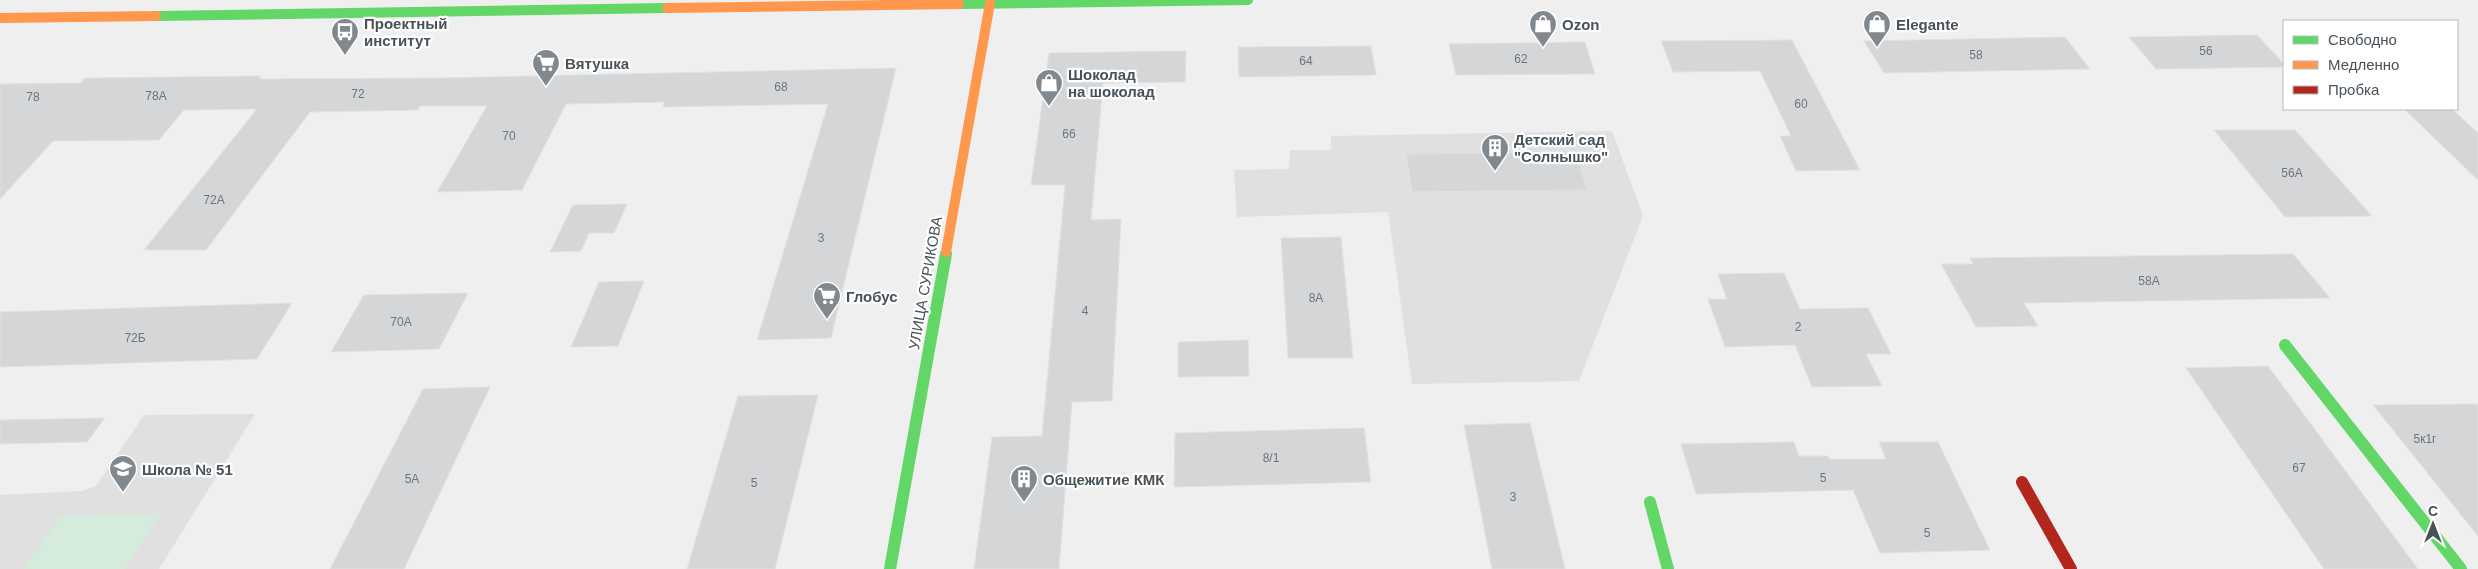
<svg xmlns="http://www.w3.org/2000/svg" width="2478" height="569" font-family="Helvetica,sans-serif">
	<rect width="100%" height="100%" fill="#efefef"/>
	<g fill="#e1e0e0">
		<polygon points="1612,131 1643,216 1579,381 1412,384 1388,212 1237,217 1234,170 1289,169 1290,150 1331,150 1331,136"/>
		<polygon points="255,414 159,569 0,569 0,495 82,491 96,486 144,415"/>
	</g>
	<polygon fill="#d5ecdd" points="160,514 125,569 24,569 61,516"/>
	<g fill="#d5d6d8" stroke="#e0e1e1">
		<polygon points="2257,35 2284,64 2284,67 2156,69 2129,37"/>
		<polygon points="2065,37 2090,69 1884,73 1864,41"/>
		<polygon points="1792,40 1860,170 1796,171 1780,136 1791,136 1760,71 1673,72 1661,41"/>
		<polygon points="1585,42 1595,74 1456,75 1449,44"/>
		<polygon points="1371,46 1376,75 1239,77 1238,47"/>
		<polygon points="1186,51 1185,82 1103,83 1091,220 1121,219 1112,401 1072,402 1059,569 974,569 992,437 1042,436 1065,185 1031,185 1049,53"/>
		<polygon points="896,68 831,338 757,340 828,104 663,107 665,102 566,104 522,190 437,192 487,106 420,106 418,110 310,112 206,250 144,250 257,109 184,110 159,140 53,141 0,199 0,84 81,83 85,78 261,76 259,79 439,78"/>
		<polygon points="2404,109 2452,109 2478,133 2478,180"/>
		<polygon points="2214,130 2295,130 2372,216 2285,217"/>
		<polygon points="1576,152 1587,190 1412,192 1406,154"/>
		<polygon points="627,204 614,233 589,233 581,251 550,252 573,205"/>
		<polygon points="1341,237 1353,358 1288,358 1281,238"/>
		<polygon points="2293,254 2330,298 2024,303 2038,326 1976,327 1941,264 1973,264 1970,258"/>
		<polygon points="1784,273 1800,309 1868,308 1891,354 1866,354 1882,386 1812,387 1795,345 1725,347 1708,299 1727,299 1718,274"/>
		<polygon points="644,281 618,346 571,347 599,282"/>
		<polygon points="468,293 439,349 331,352 364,295"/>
		<polygon points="292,303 257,359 0,367 0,312"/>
		<polygon points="1248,340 1249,376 1178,377 1178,342"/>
		<polygon points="2268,366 2418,569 2324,569 2186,368"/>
		<polygon points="490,387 404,569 330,569 423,389"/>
		<polygon points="818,395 775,569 687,569 738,396"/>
		<polygon points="2478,404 2478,536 2373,405"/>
		<polygon points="105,418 87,442 0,444 0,420"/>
		<polygon points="1530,423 1565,569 1492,569 1464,425"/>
		<polygon points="1364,428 1371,482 1174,487 1175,433"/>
		<polygon points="1794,442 1799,456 1828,456 1829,459 1886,459 1879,442 1938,442 1990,550 1880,553 1853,490 1696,494 1681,444"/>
	</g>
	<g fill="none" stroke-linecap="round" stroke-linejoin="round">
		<g stroke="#63d668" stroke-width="10">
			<polyline points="959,4 1248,0"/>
			<polyline points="156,16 667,8"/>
			<polyline points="945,255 946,252"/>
		</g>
		<g stroke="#63d668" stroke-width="12">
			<polyline points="2285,345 2461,569"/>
			<polyline points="1650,502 1668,569"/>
			<polyline points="890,569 946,254"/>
		</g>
		<g stroke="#ff974d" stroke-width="10">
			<polyline points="667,8 959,4"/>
			<polyline points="0,18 156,16"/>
			<polyline points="946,252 990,3"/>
		</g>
		<polyline stroke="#b3261e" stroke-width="12" points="2022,482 2071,569"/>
	</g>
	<defs>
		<symbol id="shop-pin" viewBox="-11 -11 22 30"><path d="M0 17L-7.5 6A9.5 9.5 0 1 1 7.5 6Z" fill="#82898e" stroke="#fff"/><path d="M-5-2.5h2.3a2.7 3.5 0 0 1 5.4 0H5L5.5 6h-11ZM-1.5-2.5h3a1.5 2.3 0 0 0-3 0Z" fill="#fff"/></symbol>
		<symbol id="bus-pin" viewBox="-11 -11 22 30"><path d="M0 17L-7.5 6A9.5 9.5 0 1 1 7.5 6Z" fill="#82898e" stroke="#fff"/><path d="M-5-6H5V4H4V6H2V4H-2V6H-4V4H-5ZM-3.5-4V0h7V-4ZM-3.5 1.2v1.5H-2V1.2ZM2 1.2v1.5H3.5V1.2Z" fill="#fff"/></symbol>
		<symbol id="supermarket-pin" viewBox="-11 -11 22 30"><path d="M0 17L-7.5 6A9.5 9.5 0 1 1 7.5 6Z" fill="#82898e" stroke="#fff"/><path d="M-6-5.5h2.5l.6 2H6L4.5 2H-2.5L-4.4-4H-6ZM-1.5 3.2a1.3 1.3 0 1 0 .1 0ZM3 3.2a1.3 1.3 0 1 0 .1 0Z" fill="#fff"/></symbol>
		<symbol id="building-pin" viewBox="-11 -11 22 30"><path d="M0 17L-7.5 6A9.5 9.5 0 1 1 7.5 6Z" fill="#82898e" stroke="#fff"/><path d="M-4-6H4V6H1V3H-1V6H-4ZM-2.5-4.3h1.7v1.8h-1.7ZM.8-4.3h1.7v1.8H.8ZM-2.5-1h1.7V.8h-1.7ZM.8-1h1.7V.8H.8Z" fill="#fff"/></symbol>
		<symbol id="school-pin" viewBox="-11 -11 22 30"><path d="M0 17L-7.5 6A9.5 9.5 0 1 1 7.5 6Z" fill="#82898e" stroke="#fff"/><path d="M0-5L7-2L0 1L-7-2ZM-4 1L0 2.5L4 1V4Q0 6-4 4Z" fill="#fff"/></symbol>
	</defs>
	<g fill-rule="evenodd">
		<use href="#shop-pin" x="1527" y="8" width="32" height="43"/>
		<use href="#shop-pin" x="1861" y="8" width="32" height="43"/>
		<use href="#bus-pin" x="329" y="16" width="32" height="43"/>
		<use href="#supermarket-pin" x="530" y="47" width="32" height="43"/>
		<use href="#shop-pin" x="1033" y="67" width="32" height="43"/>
		<use href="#building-pin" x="1479" y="132" width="32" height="43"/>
		<use href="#supermarket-pin" x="811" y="280" width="32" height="43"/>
		<use href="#school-pin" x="107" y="453" width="32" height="43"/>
		<use href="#building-pin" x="1008" y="463" width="32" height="43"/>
	</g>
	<g text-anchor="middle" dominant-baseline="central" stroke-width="4.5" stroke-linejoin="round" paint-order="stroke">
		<g font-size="12" fill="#6d747a">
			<text x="2206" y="51">56</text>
			<text x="1976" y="55">58</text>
			<text x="1521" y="59">62</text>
			<text x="1306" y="61">64</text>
			<text x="781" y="87">68</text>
			<text x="358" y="94">72</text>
			<text x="156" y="96">78А</text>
			<text x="33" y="97">78</text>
			<text x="1801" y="104">60</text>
			<text x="1069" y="134">66</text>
			<text x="509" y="136">70</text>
			<text x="2292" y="173">56А</text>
			<text x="214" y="200">72А</text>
			<text x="821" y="238">3</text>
			<text x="2149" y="281">58А</text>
			<text x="1316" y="298">8А</text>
			<text x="1085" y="311">4</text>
			<text x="401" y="322">70А</text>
			<text x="1798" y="327">2</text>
			<text x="135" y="338">72Б</text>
			<text x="2425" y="439">5к1г</text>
			<text x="1271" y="458">8/1</text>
			<text x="2299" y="468">67</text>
			<text x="1823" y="478">5</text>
			<text x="412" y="479">5А</text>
			<text x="754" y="483">5</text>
			<text x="1513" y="497">3</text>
			<text x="1927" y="533">5</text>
		</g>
		<g font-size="15" font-weight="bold" fill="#485259" stroke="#fff" text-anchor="start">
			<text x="364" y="23">Проектный<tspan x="364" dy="17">институт</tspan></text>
			<text x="1562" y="24">Ozon</text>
			<text x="1896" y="24">Elegante</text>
			<text x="565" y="63">Вятушка</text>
			<text x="1068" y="74">Шоколад<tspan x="1068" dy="17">на шоколад</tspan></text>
			<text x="1514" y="139">Детский сад<tspan x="1514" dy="17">"Солнышко"</tspan></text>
			<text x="846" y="296">Глобус</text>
			<text x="142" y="469">Школа № 51</text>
			<text x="1043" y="479">Общежитие КМК</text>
		</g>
		<g font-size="15" fill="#485259" stroke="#fff">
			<text transform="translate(925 283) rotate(-80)">УЛИЦА СУРИКОВА</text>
		</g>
	</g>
	<rect x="2283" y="20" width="175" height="90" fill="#ffffff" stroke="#b6babd"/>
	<rect x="2293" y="36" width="25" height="8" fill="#63d668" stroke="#b6babd"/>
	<text x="2328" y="45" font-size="15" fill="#485259">Свободно</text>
	<rect x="2293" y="61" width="25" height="8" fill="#ff974d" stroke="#b6babd"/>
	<text x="2328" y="70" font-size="15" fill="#485259">Медленно</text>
	<rect x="2293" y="86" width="25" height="8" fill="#b3261e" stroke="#b6babd"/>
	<text x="2328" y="95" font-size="15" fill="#485259">Пробка</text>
	<g transform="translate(2433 524)" stroke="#ffffff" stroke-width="4" paint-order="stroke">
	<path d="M0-4L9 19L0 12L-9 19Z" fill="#485259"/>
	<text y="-8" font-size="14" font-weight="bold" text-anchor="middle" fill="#485259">С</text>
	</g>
</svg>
